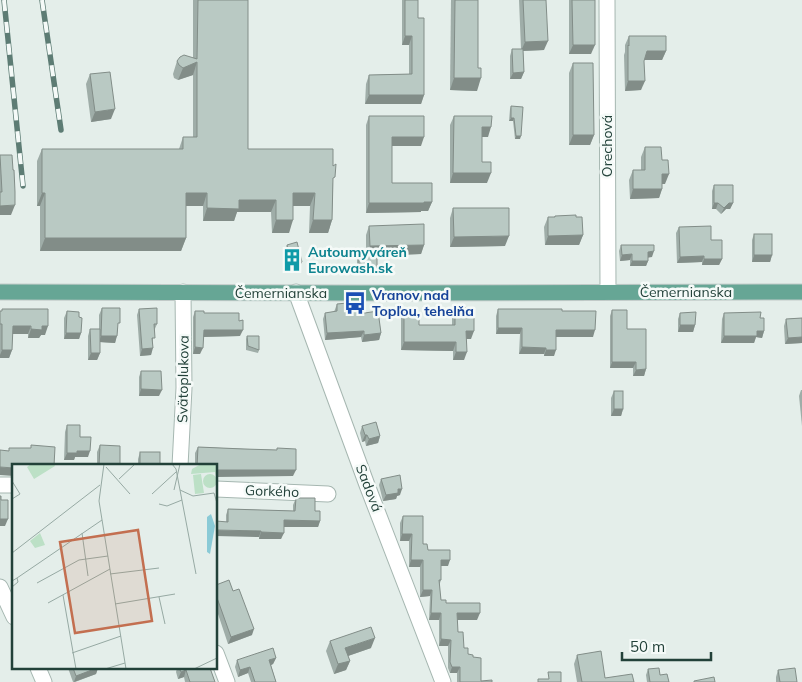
<svg xmlns="http://www.w3.org/2000/svg" width="802" height="682" font-family="Mulish,sans-serif">
	<rect width="100%" height="100%" fill="#e4eeea"/>
	<g fill="none" stroke-linecap="round" stroke-linejoin="round">
		<defs>
			<g id="minor">
				<polyline points="607,0 608,292"/>
				<polyline points="296,292 367,485 443,682"/>
				<polyline points="180,466 184,388 183,292"/>
				<polyline points="0,485 14,485"/>
				<polyline points="216,489 328,494"/>
				<polyline points="0,587 14,617"/>
				<polyline points="216,653 227,682"/>
				<polyline points="38,668 44,682"/>
			</g>
			<polyline id="major" points="0,292 361,293 802,292"/>
		</defs>
		<use href="#minor" stroke="#a6b7b1" stroke-width="17"/>
		<use href="#major" stroke="#c1cac8" stroke-width="17"/>
		<use href="#minor" stroke="#fff" stroke-width="15"/>
		<use href="#major" stroke="#66a695" stroke-width="15"/>
		<defs>
			<g id="rail">
				<polyline points="4,0 23,186"/>
				<polyline points="42,0 61,130"/>
			</g>
		</defs>
		<use href="#rail" stroke="#5d7c74" stroke-width="5.5"/>
		<use href="#rail" stroke="#f5faf8" stroke-width="4" stroke-dasharray="11" stroke-linecap="butt"/>
	</g>
	<g fill="#9fada8">
		<polygon points="193,0 248,0 248,149 333,183 332,220 328,233 309,233 310,206 293,206 289,233 272,233 271,212 237,212 234,221 203,221 203,206 186,206 186,238 181,251 40,251 40,206 37,206 37,161 42,149 179,149 183,137 193,137 193,75 178,80 174,78 173,74 177,61 193,58"/>
		<polygon points="402,0 418,0 418,18 424,95 421,104 365,104 366,84 369,75 409,74 409,45 402,45"/>
		<polygon points="451,0 478,0 478,68 477,91 450,90"/>
		<polygon points="519,0 546,0 544,50 523,51 524,72 521,79 510,79 510,56 512,49 521,49"/>
		<polygon points="569,0 595,0 591,54 569,54"/>
		<polygon points="629,36 666,51 662,60 644,60 641,90 625,91 624,55 625,52 625,45"/>
		<polygon points="573,63 594,135 590,145 569,145 569,73"/>
		<polygon points="90,74 111,119 91,122 86,84"/>
		<polygon points="511,106 520,139 515,139 513,121 509,121 510,109"/>
		<polygon points="369,116 421,146 392,146 392,183 432,202 428,211 421,211 421,212 366,213 366,125"/>
		<polygon points="454,116 488,137 482,137 482,162 487,183 450,183 450,125"/>
		<polygon points="645,147 662,160 665,184 662,184 662,189 659,198 630,199 629,180 633,170 641,170 641,157"/>
		<polygon points="0,155 11,215 0,215"/>
		<polygon points="714,185 733,203 730,209 726,209 721,214 716,209 712,209 712,191"/>
		<polygon points="453,208 505,246 450,247 450,218"/>
		<polygon points="555,216 583,235 579,245 545,245 544,227 548,217 554,217"/>
		<polygon points="369,226 424,245 421,254 377,256 377,267 375,273 357,274 357,260 359,253 366,253 366,235"/>
		<polygon points="679,227 711,240 722,259 719,265 702,265 702,262 677,263 676,233"/>
		<polygon points="754,234 772,255 770,262 752,262 752,240"/>
		<polygon points="287,245 299,268 289,271 285,251"/>
		<polygon points="621,245 652,257 648,257 648,261 646,266 630,266 630,260 620,261 619,251"/>
		<polygon points="337,304 358,314 381,333 379,340 362,342 361,337 325,340 323,319 325,313 334,312"/>
		<polygon points="102,308 118,329 115,343 100,342 100,353 97,360 88,360 88,336 90,329 99,329 99,315"/>
		<polygon points="455,308 471,339 466,339 464,360 453,360 453,351 401,350 401,318 404,309 419,325 452,325 452,317"/>
		<polygon points="139,309 157,324 154,331 151,355 140,356 137,315"/>
		<polygon points="498,309 562,311 593,337 556,337 554,356 544,356 544,354 519,354 520,334 496,334 496,316"/>
		<polygon points="612,310 627,329 646,369 644,376 633,376 633,368 610,368 610,316"/>
		<polygon points="0,311 45,335 41,335 39,338 28,338 28,334 12,334 12,350 9,358 0,358"/>
		<polygon points="67,311 79,317 81,333 79,339 64,339 64,318"/>
		<polygon points="195,311 204,313 240,336 203,337 200,354 193,354 193,317"/>
		<polygon points="680,313 695,325 693,332 678,332 678,319"/>
		<polygon points="724,313 760,318 764,331 762,338 756,337 754,343 721,343 722,319"/>
		<polygon points="802,318 802,343 785,344 784,326 786,319"/>
		<polygon points="247,336 259,350 258,353 246,350 246,339"/>
		<polygon points="141,371 159,396 139,396 139,377"/>
		<polygon points="801,390 802,390 802,426 799,396"/>
		<polygon points="614,391 623,409 621,416 611,416 611,398"/>
		<polygon points="67,425 80,437 88,457 75,457 74,460 64,460 65,432"/>
		<polygon points="362,426 380,436 378,443 366,446 365,441 362,442 360,433"/>
		<polygon points="100,445 120,466 97,466 97,452"/>
		<polygon points="198,447 277,450 293,476 216,466 195,466 195,453"/>
		<polygon points="140,452 160,466 138,466 138,459"/>
		<polygon points="381,479 400,495 397,496 396,499 383,501 379,485"/>
		<polygon points="296,498 315,511 320,521 318,527 284,527 281,539 259,539 259,537 226,522 226,515 228,509 293,511 293,505"/>
		<polygon points="403,516 428,550 448,566 441,566 441,580 439,586 441,600 477,620 457,620 458,632 464,648 468,654 473,657 481,681 492,682 457,682 457,673 450,673 448,668 448,646 439,646 439,620 429,620 430,596 420,597 420,567 409,567 409,541 400,541 400,523"/>
		<polygon points="216,585 233,591 252,635 228,644 216,608"/>
		<polygon points="330,641 371,648 348,656 350,661 346,670 334,674 326,651"/>
		<polygon points="577,655 605,678 634,682 577,682 574,664"/>
		<polygon points="276,658 273,664 271,665 276,682 251,682 248,673 238,677 235,667 237,660"/>
		<polygon points="68,668 98,668 96,674 75,682 73,682"/>
		<polygon points="177,668 210,668 215,682 185,682 184,677 178,679 176,672"/>
		<polygon points="648,669 669,682 647,682 646,675"/>
		<polygon points="778,670 797,682 776,682 776,677"/>
	</g>
	<g fill="#828d88">
		<polygon points="405,36 412,36 409,45 402,45"/>
		<polygon points="548,41 544,50 521,51 525,42"/>
		<polygon points="573,45 595,45 591,54 569,54"/>
		<polygon points="647,51 666,51 662,60 643,60"/>
		<polygon points="197,62 193,75 178,80 183,68"/>
		<polygon points="524,72 521,79 510,79 513,73"/>
		<polygon points="454,78 481,78 477,91 450,90"/>
		<polygon points="628,81 645,81 641,90 625,91"/>
		<polygon points="369,95 424,95 421,104 365,104"/>
		<polygon points="115,109 111,119 91,122 95,112"/>
		<polygon points="511,118 514,118 513,121 509,121"/>
		<polygon points="482,127 491,127 488,137 479,137"/>
		<polygon points="573,135 594,135 590,145 569,145"/>
		<polygon points="516,136 521,136 520,139 515,139"/>
		<polygon points="392,137 424,137 421,146 388,146"/>
		<polygon points="453,173 491,173 487,183 450,183"/>
		<polygon points="662,174 669,174 665,184 658,184"/>
		<polygon points="633,189 662,189 659,198 630,199"/>
		<polygon points="42,193 45,193 40,206 37,206"/>
		<polygon points="186,193 207,193 203,206 181,206"/>
		<polygon points="293,193 315,193 310,206 288,206"/>
		<polygon points="239,200 276,200 271,212 237,212 234,221 203,221 207,208"/>
		<polygon points="424,202 432,202 428,211 421,211 421,212 366,213 369,203"/>
		<polygon points="714,203 718,203 716,209 712,209"/>
		<polygon points="729,203 733,203 730,209 726,209 721,214 724,208"/>
		<polygon points="15,205 11,215 0,215 0,206"/>
		<polygon points="276,220 293,220 289,233 272,233"/>
		<polygon points="313,220 332,220 328,233 309,233"/>
		<polygon points="583,235 579,245 545,245 548,236"/>
		<polygon points="509,236 505,246 450,247 454,237"/>
		<polygon points="45,238 186,238 181,251 40,251"/>
		<polygon points="424,245 421,254 366,256 370,246"/>
		<polygon points="654,251 652,257 646,258 648,252"/>
		<polygon points="632,254 630,260 620,261 622,255"/>
		<polygon points="754,255 772,255 770,262 752,262"/>
		<polygon points="704,256 702,262 677,263 680,257"/>
		<polygon points="704,259 722,259 719,265 702,265"/>
		<polygon points="632,261 648,261 646,266 630,266"/>
		<polygon points="302,262 299,268 289,271 291,264"/>
		<polygon points="359,267 377,267 375,273 357,274"/>
		<polygon points="680,325 695,325 693,332 678,332"/>
		<polygon points="13,326 31,326 28,334 10,334"/>
		<polygon points="42,326 48,326 45,335 41,335 39,338 28,338 31,329"/>
		<polygon points="498,328 522,328 520,334 496,334"/>
		<polygon points="204,330 243,330 240,336 201,337"/>
		<polygon points="556,330 595,330 593,337 554,337"/>
		<polygon points="364,331 361,337 325,340 327,333"/>
		<polygon points="466,331 474,331 471,339 463,339"/>
		<polygon points="757,331 764,331 762,338 756,337 754,343 721,343 724,336"/>
		<polygon points="66,333 81,333 79,339 64,339"/>
		<polygon points="381,333 379,340 362,342 364,335"/>
		<polygon points="101,336 117,336 115,343 99,342"/>
		<polygon points="802,337 802,343 785,344 788,338"/>
		<polygon points="404,342 456,342 453,351 401,350"/>
		<polygon points="195,347 203,348 200,354 193,354"/>
		<polygon points="522,347 546,348 544,354 519,354"/>
		<polygon points="153,348 151,355 140,356 142,349"/>
		<polygon points="2,350 12,350 9,358 0,358 0,355"/>
		<polygon points="546,350 556,350 554,356 544,356"/>
		<polygon points="456,352 467,352 464,360 453,360"/>
		<polygon points="91,353 100,353 97,360 88,360"/>
		<polygon points="612,362 636,362 633,368 610,368"/>
		<polygon points="646,369 644,376 633,376 636,370"/>
		<polygon points="141,389 162,390 159,396 139,396"/>
		<polygon points="614,409 623,409 621,416 611,416"/>
		<polygon points="365,435 367,435 365,441 362,442"/>
		<polygon points="380,436 378,443 366,446 369,439"/>
		<polygon points="77,451 90,451 88,457 75,457 74,460 64,460 67,453"/>
		<rect x="99" y="465" width="21" height="1"/>
		<polygon points="0,467 14,468 14,476 0,475"/>
		<polygon points="216,470 296,470 293,476 216,477"/>
		<polygon points="398,489 402,489 400,495 397,496 396,499 383,501 386,495"/>
		<polygon points="0,519 8,519 5,526 0,526"/>
		<polygon points="284,520 320,521 318,527 281,527"/>
		<polygon points="216,530 261,531 259,537 216,536"/>
		<polygon points="261,532 284,533 281,539 259,539"/>
		<polygon points="402,534 412,534 409,541 400,541"/>
		<polygon points="411,560 423,560 420,567 409,567"/>
		<polygon points="441,560 450,560 448,566 439,566"/>
		<polygon points="423,590 432,590 430,596 420,597"/>
		<polygon points="431,613 441,613 439,620 429,620"/>
		<polygon points="457,613 480,613 477,620 455,620"/>
		<polygon points="254,629 252,635 228,644 231,637"/>
		<polygon points="375,638 371,648 342,658 345,648"/>
		<polygon points="441,639 451,640 448,646 439,646"/>
		<polygon points="276,658 273,664 267,667 269,660"/>
		<polygon points="350,661 346,670 334,674 338,664"/>
		<polygon points="250,667 248,673 238,677 240,670"/>
		<polygon points="452,667 460,667 457,673 450,673"/>
		<polygon points="97,668 98,668 96,674 74,682 76,676"/>
		<polygon points="186,670 184,677 178,679 181,672"/>
	</g>
	<g fill="#b9c9c3" stroke="#828d88">
		<polygon points="198,0 248,0 248,149 333,149 333,166 336,164 335,177 333,178 332,220 313,220 315,193 293,193 293,220 276,220 276,200 239,200 239,209 207,208 207,193 186,193 186,238 45,238 45,193 42,193 42,149 183,149 183,137 197,137 197,62 183,68 179,65 177,61 180,57 184,55 197,59"/>
		<polygon points="405,0 418,0 418,18 424,18 424,95 369,95 369,75 412,74 412,36 405,36"/>
		<polygon points="455,0 478,0 478,68 481,68 481,78 454,78"/>
		<polygon points="523,0 546,0 548,41 525,42"/>
		<polygon points="572,0 595,0 595,45 573,45"/>
		<polygon points="629,36 666,36 666,51 647,51 644,61 645,81 628,81 628,45 629,46"/>
		<polygon points="512,49 523,49 524,72 513,73"/>
		<polygon points="573,63 593,63 594,135 573,135"/>
		<polygon points="110,72 115,109 95,112 90,74"/>
		<polygon points="511,106 523,107 521,136 516,136 514,118 511,118"/>
		<polygon points="369,116 424,116 424,137 392,137 392,183 432,183 432,202 424,202 424,203 369,203"/>
		<polygon points="454,116 492,116 491,127 482,127 482,162 491,162 491,173 453,173"/>
		<polygon points="645,147 661,147 662,160 668,160 669,174 662,174 662,189 633,189 633,170 645,170"/>
		<polygon points="0,155 12,155 13,170 14,170 15,192 15,205 0,206 0,192 2,192"/>
		<polygon points="714,185 733,185 733,203 729,203 724,208 718,203 714,203"/>
		<polygon points="453,208 509,208 509,236 454,237"/>
		<polygon points="576,215 576,217 582,217 583,235 548,236 548,217 555,217 555,216"/>
		<polygon points="424,224 424,245 370,246 369,226"/>
		<polygon points="711,226 711,240 722,240 722,259 704,259 704,256 680,257 679,227"/>
		<rect x="754" y="234" width="18" height="21"/>
		<polygon points="297,242 302,262 291,264 287,245"/>
		<polygon points="621,245 654,245 654,251 648,252 648,261 632,261 632,254 622,255"/>
		<polygon points="359,253 377,254 377,267 359,267"/>
		<polygon points="357,302 358,314 378,311 381,333 364,335 364,331 327,333 325,313 337,311 337,304"/>
		<polygon points="102,308 120,308 120,323 118,323 117,336 101,336"/>
		<polygon points="157,308 157,324 154,324 155,338 152,338 153,348 142,349 139,309"/>
		<polygon points="455,308 474,308 474,331 466,331 467,352 456,352 456,342 404,342 404,309 417,309 417,314 419,314 419,325 455,325"/>
		<polygon points="2,309 48,309 48,326 42,326 42,330 31,329 31,326 13,326 12,350 2,350 2,324 0,324 0,311 2,311"/>
		<polygon points="498,309 562,309 562,311 596,311 595,330 556,330 556,350 546,350 546,348 522,347 522,328 498,328"/>
		<polygon points="612,310 627,310 627,329 646,329 646,369 636,370 636,362 612,362"/>
		<polygon points="67,311 79,312 79,317 82,318 81,333 66,333"/>
		<polygon points="195,311 204,311 204,313 239,313 239,321 243,320 243,330 204,330 203,348 195,347"/>
		<polygon points="696,312 695,325 680,325 680,313"/>
		<polygon points="761,312 760,318 764,318 764,331 757,331 757,336 724,336 724,313"/>
		<polygon points="802,318 802,337 788,338 786,319"/>
		<polygon points="90,329 100,329 100,353 91,353"/>
		<polygon points="247,336 259,336 259,350 248,346"/>
		<polygon points="141,371 161,371 162,390 141,389"/>
		<rect x="614" y="391" width="9" height="18"/>
		<polygon points="376,422 380,436 369,439 367,435 365,435 362,426"/>
		<polygon points="67,425 80,425 80,437 91,437 90,451 77,451 77,453 67,453"/>
		<polygon points="31,445 55,447 54,466 14,466 14,468 0,467 0,450 9,451 9,448 31,448"/>
		<polygon points="100,445 120,446 120,465 99,465"/>
		<polygon points="198,447 244,449 277,450 277,448 296,449 296,470 216,470 216,466 197,466"/>
		<rect x="140" y="452" width="20" height="14"/>
		<polygon points="400,475 402,489 398,489 398,493 386,495 381,479"/>
		<polygon points="0,496 1,496 1,500 8,500 8,519 0,519"/>
		<polygon points="296,498 315,498 315,511 320,511 320,521 284,520 284,533 261,532 261,531 216,530 216,521 228,522 228,509 295,511"/>
		<polygon points="403,516 423,516 423,544 427,544 428,550 450,550 450,560 441,560 441,580 439,580 441,600 446,600 446,603 480,603 480,613 457,613 458,632 463,632 464,648 468,648 468,654 473,655 473,657 481,658 481,681 492,680 492,682 460,682 460,667 452,667 450,662 451,640 441,639 441,613 431,613 432,590 423,590 423,560 411,560 412,534 402,534"/>
		<polygon points="229,580 233,591 239,589 254,629 231,637 216,595 216,585"/>
		<polygon points="371,627 375,638 345,648 350,661 338,664 330,641"/>
		<polygon points="273,648 276,658 269,660 276,682 255,682 250,667 240,670 237,660"/>
		<polygon points="601,651 605,678 632,674 634,682 582,682 577,655"/>
		<polygon points="73,668 97,668 76,676"/>
		<polygon points="179,668 210,668 215,682 190,682 186,670 181,672"/>
		<polygon points="659,668 660,675 667,674 669,682 650,682 648,669"/>
		<polygon points="795,668 797,682 780,682 778,670"/>
		<polygon points="548,672 561,672 561,682 538,682 538,679 549,679"/>
		<polygon points="714,677 715,682 694,682 694,681"/>
	</g>
	<defs>
		<symbol id="building-bare" viewBox="-9 -9 18 18"><path d="M-4-6H4V6H1V3H-1V6H-4ZM-2.5-4.3h1.7v1.8h-1.7ZM.8-4.3h1.7v1.8H.8ZM-2.5-1h1.7V.8h-1.7ZM.8-1h1.7V.8H.8Z" fill="#0f9aa8" stroke="#f5faf8" stroke-width="2.5" paint-order="stroke"/></symbol>
		<symbol id="bus-bare" viewBox="-9 -9 18 18"><path d="M-5-6H5V4H4V6H2V4H-2V6H-4V4H-5ZM-3.5-4V0h7V-4ZM-3.5 1.2v1.5H-2V1.2ZM2 1.2v1.5H3.5V1.2Z" fill="#1a4fb4" stroke="#f5faf8" stroke-width="2.5" paint-order="stroke"/></symbol>
	</defs>
	<g fill-rule="evenodd">
		<use href="#building-bare" x="276" y="244" width="32" height="32"/>
		<use href="#bus-bare" x="339" y="287" width="32" height="32"/>
	</g>
	<g text-anchor="middle" dominant-baseline="central" stroke-width="5" stroke-linejoin="round" paint-order="stroke">
		<g font-size="14" fill="#224139" stroke="#f5faf8">
			<text transform="translate(607 146) rotate(-90)">Orechová</text>
			<text x="686" y="292">Čemernianska</text>
			<text x="281" y="293">Čemernianska</text>
			<text transform="translate(183 379) rotate(-89)">Svätoplukova</text>
			<text transform="translate(369 488) rotate(69)">Sadová</text>
			<text transform="translate(272 491) rotate(2)">Gorkého</text>
		</g>
		<g font-size="14" font-weight="bold" fill="#0d838f" stroke="#f5faf8" text-anchor="start">
			<text x="308" y="252">Autoumyváreň<tspan x="308" dy="16">Eurowash.sk</tspan></text>
		</g>
		<g font-size="14" font-weight="bold" fill="#164399" stroke="#f5faf8" text-anchor="start">
			<text x="372" y="295">Vranov nad<tspan x="372" dy="16">Topľou, tehelňa</tspan></text>
		</g>
	</g>
	<g transform="translate(12 464)">
		<rect width="205" height="205" fill="#e4eeea"/>
		<path d="M19 0H42L43 2 22 15 15 3ZM189 0H205V19L203 8 179 10 180 5ZM191 17a7 7 0 1 1 14 0a7 7 0 1 1-14 0ZM189 10 192 29 183 30 181 11ZM28 69 33 81 23 84 18 77Z" fill="#bce0c6"/>
		<path d="M199 50 203 62 198 90 195 88V53Z" fill="#8acad6"/>
		<path fill="none" stroke="#96a9a3" stroke-width="1" d="M92 0 87 37 114 205M160 0 164 5 168 26 181 32 202 29 205 39M94 3 118 30M107 15 123 0M0 17 8 30 0 35M162 26 168 0M168 26 184 110M140 30 164 8M147 40 155 42 170 36M70 69 76 112M0 89 88 21M98 110 147 104M5 114 90 56M0 117 5 114 6 118 0 123M25 119 67 96 96 92M51 131 64 205M147 133 153 160M36 139 98 105M103 140 163 130M60 189 109 172M93 205 113 199M182 205 205 194"/>
		<path fill="#c36f50" fill-opacity="0.15" stroke="#c36f50" stroke-width="2.5" d="M126 66 140 157 63 169 48 78Z"/>
		<rect width="205" height="205" fill="none" stroke="#224139" stroke-width="2.5"/>
	</g>
	<path d="M622 652v8h89v-8" fill="none" stroke="#224139" stroke-width="2.5"/>
	<text x="630" y="652" font-size="15" fill="#224139" stroke="#f5faf8" stroke-width="4" paint-order="stroke">50 m</text>
</svg>
